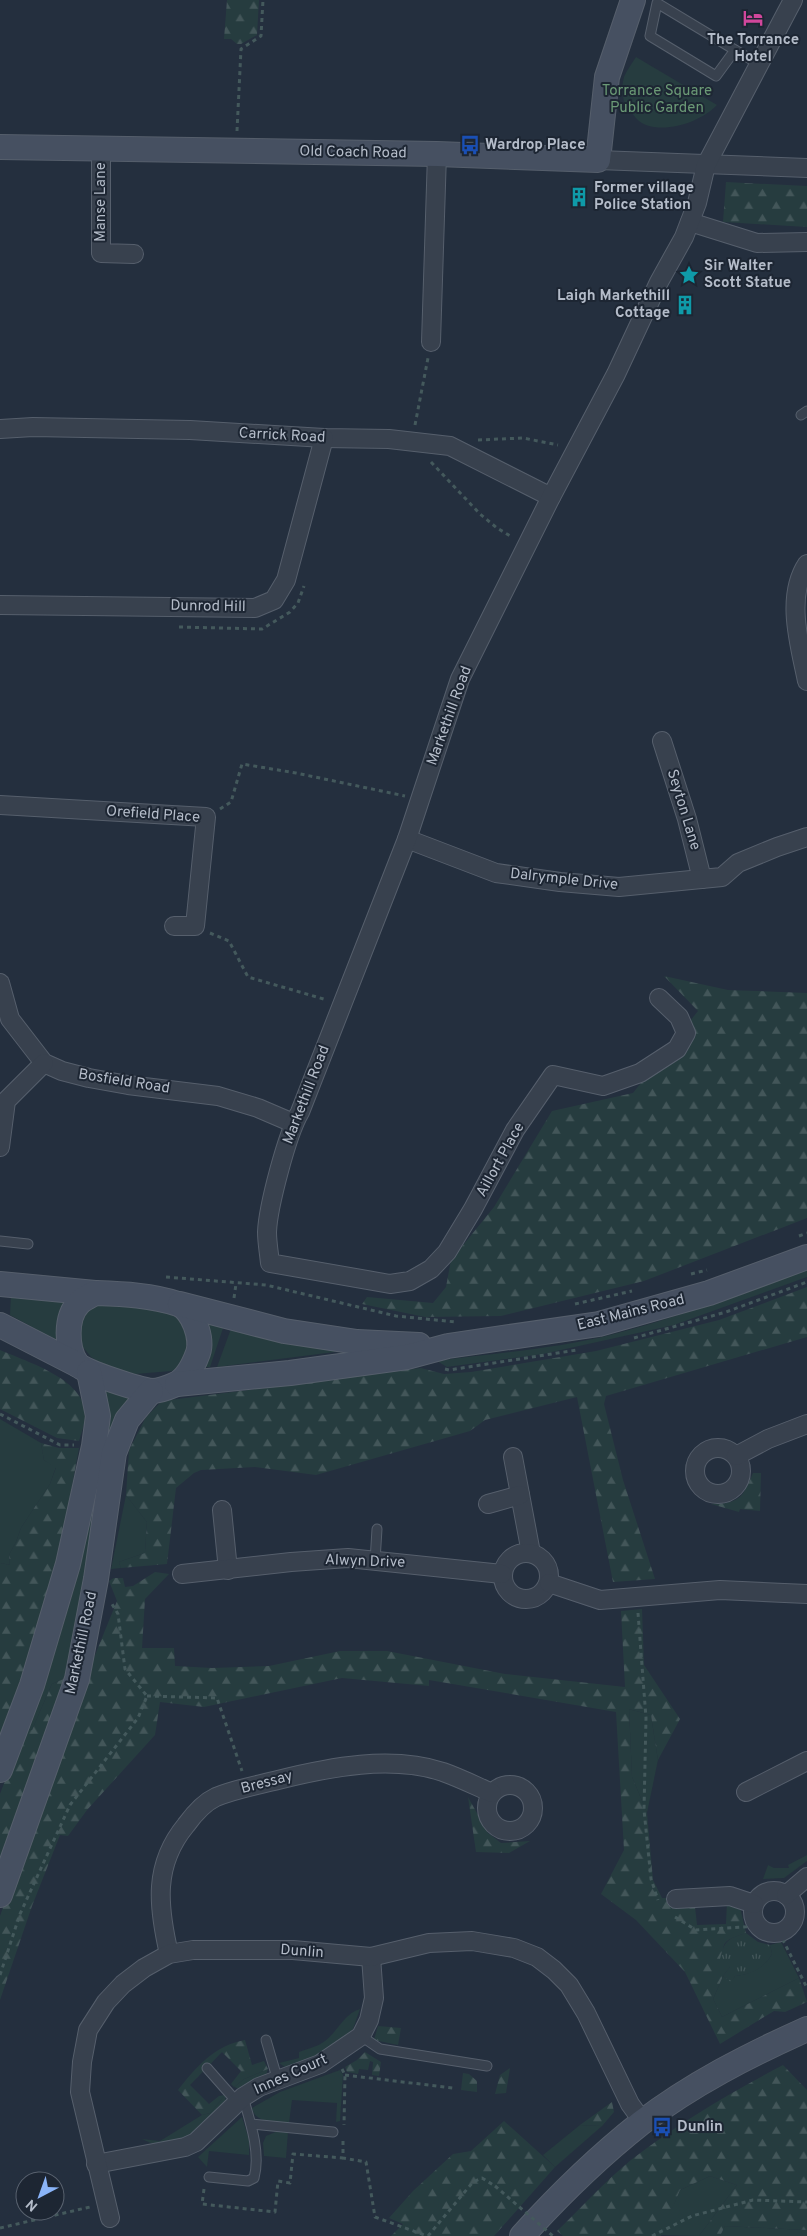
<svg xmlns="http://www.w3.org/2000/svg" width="807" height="2236" font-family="Overpass,sans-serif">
	<defs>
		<pattern id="forest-firs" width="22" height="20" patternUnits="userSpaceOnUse" patternTransform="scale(1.25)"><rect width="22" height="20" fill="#263c3f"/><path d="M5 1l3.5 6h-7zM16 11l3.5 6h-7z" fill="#435659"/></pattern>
		<pattern id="park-tufts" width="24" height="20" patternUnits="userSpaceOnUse" patternTransform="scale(1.25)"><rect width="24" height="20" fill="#263c3f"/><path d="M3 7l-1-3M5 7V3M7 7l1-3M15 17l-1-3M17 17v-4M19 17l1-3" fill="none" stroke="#435659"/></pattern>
	</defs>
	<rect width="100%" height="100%" fill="#242f3e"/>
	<g fill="#263c3f">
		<path d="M636 57 717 105C702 121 669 133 646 125 638 122 634 116 629 109 621 100 621 88 624 77 627 70 632 63 636 57Z"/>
		<path d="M807 1268V1277L674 1325 543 1354 447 1367 437 1361C494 1353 554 1349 610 1335 677 1318 742 1293 807 1268Z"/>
		<polygon points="11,1294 69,1298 60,1342 10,1315"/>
		<path d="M126 1303 167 1312 180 1320 191 1340 186 1362 172 1371 135 1374 107 1367 91 1357 78 1341C79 1334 79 1323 82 1317 91 1302 112 1304 126 1303Z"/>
		<polygon points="207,1318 225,1322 210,1367 204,1367 211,1340"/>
		<polygon points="232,1326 335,1347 335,1352 217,1367"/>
		<polygon points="103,1389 133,1398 110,1440 102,1436"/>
		<polygon points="0,1419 41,1443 44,1460 56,1467 50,1484 21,1528 16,1542 9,1555 10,1565 0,1563"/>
		<polygon points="100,1443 109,1446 68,1677 52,1684 32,1730 25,1729 56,1648 75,1585"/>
		<polygon points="126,1495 147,1522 145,1553 119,1562 121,1568 111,1569"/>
		<polygon points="629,1709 651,1715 658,1760 647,1813 632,1777"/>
		<polygon points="807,1855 807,1861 784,1878 763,1879 768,1865 774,1868 789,1868 788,1865"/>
		<path d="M781 1942 799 1978 722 2017 713 1999 723 1976 731 1981 735 1976C750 1975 765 1967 772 1954L770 1945Z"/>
		<path d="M360 2009 353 2029 330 2048 311 2059 285 2067 279 2063 299 2058V2052C306 2049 316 2047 322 2043 337 2034 343 2014 360 2009Z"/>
		<polygon points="268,2069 266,2075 239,2089 234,2087 244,2079"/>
		<path d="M340 2070 343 2075 340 2121 336 2122 337 2103 292 2100 289 2123C277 2121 255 2124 252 2108L280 2092Z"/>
		<path d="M225 2095 226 2104C210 2118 180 2149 157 2145 152 2144 147 2141 142 2139L160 2141 202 2115 210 2113Z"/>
		<polygon points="242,2117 249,2140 249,2155 209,2151 207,2167 198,2157"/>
		<polygon points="580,2125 602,2126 555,2167 543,2155"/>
		<polygon points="278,2131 288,2132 286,2158 264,2156 263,2143 266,2136"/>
		<polygon points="710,2176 737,2185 699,2236 660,2235 680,2190"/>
		<polygon points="725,2226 807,2230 807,2236 720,2236"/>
	</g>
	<g fill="url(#forest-firs)">
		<polygon points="227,0 259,0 257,35 241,44 237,44 231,39 224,39"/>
		<polygon points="726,182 807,186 807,227 723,222"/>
		<polygon points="664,976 728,990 807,993 807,1218 644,1281 501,1316 425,1317 362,1304 367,1297 433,1303 446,1287 451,1260 494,1207 552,1111 633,1093 698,1011"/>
		<polygon points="807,1287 807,1337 606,1396 604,1404 623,1480 655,1579 613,1582 577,1397 485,1420 470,1431 316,1475 255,1467 201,1470 194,1473 176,1488 167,1564 121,1568 119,1562 145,1553 147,1522 126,1495 129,1450 146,1417 162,1401 421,1368 444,1374 471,1372 596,1351 719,1320"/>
		<path d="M0 1350C27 1362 90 1380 85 1419 84 1426 81 1434 79 1441L57 1438 0 1409Z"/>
		<polygon points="41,1443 59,1448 79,1448 53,1589 0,1742 0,1563 10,1565 9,1555 16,1542 21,1528 50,1484 56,1468 44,1460"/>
		<path d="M753 1473H761L760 1511 740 1509 739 1512 711 1504C741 1503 742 1498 753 1473Z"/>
		<path d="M155 1572 169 1574 145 1599 142 1648H174L175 1666 212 1668 269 1666 340 1651H387L505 1674 625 1687 621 1611 642 1609 644 1665 680 1719 658 1760 651 1715 629 1709 632 1777 647 1813 653 1880 662 1898H671L674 1907H695L697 1925 726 1924 727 1902 740 1907 746 1933C722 1941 718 1943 730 1967L723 1976 713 1999 722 2017 799 1978 807 2002 785 2012 774 2011 720 2044 685 1972 636 1920 601 1894 624 1850 616 1712 429 1680V1686L342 1678 204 1707 160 1702 155 1735 87 1810 68 1836 60 1835 32 1906 0 2000V1916L95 1655 117 1601 109 1581 114 1578H123L125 1587 133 1586Z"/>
		<polygon points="68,1677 0,1857 0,1794 25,1729 32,1730 52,1684"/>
		<polygon points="468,1797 488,1833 501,1843 530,1841 509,1853 476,1852"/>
		<polygon points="378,2026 401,2028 398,2045 374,2040"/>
		<path d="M245 2040 252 2065 264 2061 268 2069 244 2079 234 2087 231 2084 241 2071 222 2052 190 2085 209 2104 219 2096 225 2095 210 2113 202 2115 178 2090C196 2067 215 2045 245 2040Z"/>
		<polygon points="365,2052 381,2062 379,2076 372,2075 373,2062 370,2061 368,2070 359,2069 358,2074 347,2072 345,2067 357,2060"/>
		<path d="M783 2065 807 2090V2230L725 2226 720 2236H699L737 2185 710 2176 680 2190 661 2236H563L557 2231C581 2208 605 2181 631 2160 678 2123 730 2093 783 2065Z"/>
		<polygon points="510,2068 506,2093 495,2094 500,2075"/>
		<polygon points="463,2073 469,2074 477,2081 477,2092 461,2090"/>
		<polygon points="612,2102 614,2112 602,2126 580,2125"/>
		<polygon points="504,2121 555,2167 494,2236 391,2236 403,2224 389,2218 413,2191 453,2154 471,2151"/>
	</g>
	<path fill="url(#park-tufts)" d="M746 1933 758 1942 770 1945 772 1954C764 1968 751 1975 735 1976L731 1982 723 1976 730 1967 720 1959C725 1940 727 1939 746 1933Z"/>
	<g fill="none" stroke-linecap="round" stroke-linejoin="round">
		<defs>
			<g id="lane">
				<polygon points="657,3 735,50 716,76 650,36"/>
				<polyline points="735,50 759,64"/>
				<polyline points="801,415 807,411"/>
				<polyline points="0,1241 28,1244"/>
				<polyline points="375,1561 377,1529"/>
				<polyline points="361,2036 380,2049 487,2066"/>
				<polyline points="266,2040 278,2081"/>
				<polyline points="207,2068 237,2102"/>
				<polyline points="251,2124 333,2132"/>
				<path d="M209 2177 248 2181 254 2178C261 2153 250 2121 243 2097"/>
			</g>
			<g id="street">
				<polyline points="101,148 101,253 134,254"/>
				<polyline points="598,160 807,168"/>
				<polyline points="690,222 757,243 807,242"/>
				<polyline points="431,342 437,154"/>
				<polyline points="0,429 33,427 190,430 324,438 389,439 450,446 551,497"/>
				<path d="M807 564C785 597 800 646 807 681"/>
				<polyline points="0,605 255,608 274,600 286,580 324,438"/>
				<polyline points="662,741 687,819 702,879"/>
				<polyline points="0,805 206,817 195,926 174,926"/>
				<polyline points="407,839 496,873 560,882 619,887 722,877 738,863 777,847 807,837"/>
				<polyline points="0,983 10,1019 44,1063 62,1071 89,1078 128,1085 218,1096 258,1108 293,1123"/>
				<path d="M659 998 679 1017 686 1033 677 1049 640 1073 603 1086 553 1075 515 1130 473 1209 447 1252 431 1269 410 1281 390 1284 270 1263C269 1253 267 1242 267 1232 268 1207 287 1134 300 1112L407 839 460 679 551 497 616 374 659 282 684 237 697 203 706 165 793 0"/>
				<polyline points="0,1147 6,1101 44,1063"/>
				<circle cx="718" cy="1471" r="23"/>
				<polyline points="736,1456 768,1439 807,1424"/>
				<polyline points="513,1457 531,1553"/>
				<polyline points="488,1504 520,1495"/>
				<polyline points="222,1510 228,1570"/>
				<circle cx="526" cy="1576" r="23"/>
				<polyline points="182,1574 291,1562 348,1558 502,1574"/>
				<polyline points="549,1583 600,1600 720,1590 807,1594"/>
				<circle cx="510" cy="1808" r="23"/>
				<polyline points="746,1792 807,1761"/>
				<circle cx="774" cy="1912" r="21"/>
				<polyline points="786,1895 807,1877"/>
				<polyline points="676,1899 730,1896 754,1904"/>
				<path d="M169 1954C158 1906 153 1865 186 1825 194 1814 203 1803 216 1797 235 1789 258 1785 278 1780 330 1767 391 1755 443 1772 460 1778 476 1786 492 1793"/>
				<polyline points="96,2164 185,2147 196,2142 243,2097 259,2087 320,2064 361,2036 369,2020 374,1998 371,1957"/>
				<polyline points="110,2218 80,2092 82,2062 88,2030 106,2002 123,1984 144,1968 169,1954 193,1950 293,1950 371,1957 429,1943 472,1941 514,1948 537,1957 554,1970 569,1985 586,2013 630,2104 643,2122"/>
			</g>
			<g id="secondary">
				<polyline points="0,147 437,154 598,160 607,77 633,0"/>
				<polyline points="0,1284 95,1293"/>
				<path d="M95 1293C122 1294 152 1295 178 1304 193 1309 203 1339 198 1353 194 1364 186 1380 174 1385 167 1388 159 1391 152 1391 141 1390 83 1372 77 1364 66 1349 65 1317 79 1303 83 1299 90 1296 95 1293Z"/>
				<polyline points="180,1304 284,1331 357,1342 419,1345"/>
				<polyline points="0,1325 78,1365"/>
				<polyline points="177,1384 290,1373 407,1357 448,1346 599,1324 709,1293 807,1257"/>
				<polyline points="0,1770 32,1685 68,1564 94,1446 98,1416 89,1372"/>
				<polyline points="0,1895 77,1679 96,1579 114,1453 127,1420 151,1391"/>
				<path d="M522 2236C559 2195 598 2157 641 2123 692 2084 749 2055 807 2029"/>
			</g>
		</defs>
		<use href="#lane" stroke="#565f6c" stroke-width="11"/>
		<use href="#street" stroke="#565f6c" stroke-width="20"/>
		<use href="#secondary" stroke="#565f6c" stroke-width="26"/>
		<g stroke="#44595c" stroke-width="3" stroke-dasharray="4 4" stroke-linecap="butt">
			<polyline points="237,131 241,49 261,36 263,0"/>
			<polyline points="415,425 428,358"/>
			<polyline points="478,440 523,438 558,445"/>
			<polyline points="431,462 480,514 497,528 512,537"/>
			<polyline points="179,627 262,629 290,612 298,603 304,586"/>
			<polyline points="220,809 231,802 242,764 296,773 405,796"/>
			<polyline points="210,933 229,941 248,977 327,1000"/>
			<polyline points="799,1236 807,1233"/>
			<polyline points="691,1274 707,1270"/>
			<polyline points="166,1277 266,1285 396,1316 456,1322"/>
			<polyline points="234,1298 236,1284"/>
			<polyline points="575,1304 632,1291"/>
			<polyline points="634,1338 726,1312 807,1282"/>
			<polyline points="445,1369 449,1370 577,1350"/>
			<polyline points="0,1414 60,1445 74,1445"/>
			<polyline points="638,1613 646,1718 644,1810 651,1879 658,1900"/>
			<polyline points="147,1696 217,1698 242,1771"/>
			<polyline points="675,1917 696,1930 757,1926"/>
			<polyline points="779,1932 807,1988"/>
			<polyline points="0,1975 20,1914 70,1805 138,1718 147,1696 125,1669 118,1614 112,1604"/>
			<polyline points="342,2069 345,2075 344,2125"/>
			<polyline points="345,2075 453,2088"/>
			<polyline points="343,2141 343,2158 366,2162 375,2217 427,2236"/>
			<polyline points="204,2189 202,2204 275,2212 278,2181 290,2183 293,2154 343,2158"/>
			<polyline points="0,2228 90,2207"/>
			<polyline points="428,2236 473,2182 482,2178 495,2186"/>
			<polyline points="652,2236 692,2216 753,2200 807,2202"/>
		</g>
		<use href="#lane" stroke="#38414e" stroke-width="9"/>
		<use href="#street" stroke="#38414e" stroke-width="18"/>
		<use href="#secondary" stroke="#465061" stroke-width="24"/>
		<polyline stroke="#44595c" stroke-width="3" stroke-dasharray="4 4" stroke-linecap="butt" points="495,2186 553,2236"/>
	</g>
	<defs>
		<symbol id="hotel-bare" viewBox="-9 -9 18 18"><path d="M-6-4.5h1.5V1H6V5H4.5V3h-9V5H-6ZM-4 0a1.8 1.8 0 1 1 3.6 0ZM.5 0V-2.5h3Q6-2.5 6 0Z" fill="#d1479c" stroke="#1d2633" stroke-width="2.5" paint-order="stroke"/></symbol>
		<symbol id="bus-bare" viewBox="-9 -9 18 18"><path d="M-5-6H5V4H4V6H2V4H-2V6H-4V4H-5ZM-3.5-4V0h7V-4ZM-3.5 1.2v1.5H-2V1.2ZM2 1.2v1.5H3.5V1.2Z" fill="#1a4fb4" stroke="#1d2633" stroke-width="2.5" paint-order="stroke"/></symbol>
		<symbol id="building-bare" viewBox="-9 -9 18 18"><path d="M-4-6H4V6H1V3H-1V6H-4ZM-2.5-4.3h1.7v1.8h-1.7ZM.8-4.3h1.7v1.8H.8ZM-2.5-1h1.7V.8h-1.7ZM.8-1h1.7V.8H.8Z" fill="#0f9aa8" stroke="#1d2633" stroke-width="2.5" paint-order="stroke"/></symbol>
		<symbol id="sight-bare" viewBox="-9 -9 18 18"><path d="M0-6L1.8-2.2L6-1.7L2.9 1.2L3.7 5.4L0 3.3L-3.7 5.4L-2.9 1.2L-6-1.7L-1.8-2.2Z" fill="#0f9aa8" stroke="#1d2633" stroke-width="2.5" paint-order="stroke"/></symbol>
	</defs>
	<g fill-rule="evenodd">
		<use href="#hotel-bare" x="739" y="4" width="28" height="28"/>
		<use href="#bus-bare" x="456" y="131" width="28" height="28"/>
		<use href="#building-bare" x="565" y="183" width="28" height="28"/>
		<use href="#sight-bare" x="675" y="261" width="28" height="28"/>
		<use href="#building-bare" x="671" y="291" width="28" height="28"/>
		<use href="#bus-bare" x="648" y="2113" width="28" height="28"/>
	</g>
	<g text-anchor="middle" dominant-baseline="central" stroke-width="4" stroke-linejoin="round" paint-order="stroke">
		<g font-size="15" font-weight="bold" fill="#b4bcc9" stroke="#1d2633" text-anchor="start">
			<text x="753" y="40" text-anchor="middle">The Torrance<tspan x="753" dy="17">Hotel</tspan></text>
			<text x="485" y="145">Wardrop Place</text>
			<text x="594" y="188">Former village<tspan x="594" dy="17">Police Station</tspan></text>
			<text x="704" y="266">Sir Walter<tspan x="704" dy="17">Scott Statue</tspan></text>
			<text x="670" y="296" text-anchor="end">Laigh Markethill<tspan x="670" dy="17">Cottage</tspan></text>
			<text x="677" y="2127">Dunlin</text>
		</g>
		<g font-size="15" fill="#6b9a76" stroke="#1d2633">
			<text x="657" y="91">Torrance Square<tspan x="657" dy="17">Public Garden</tspan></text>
		</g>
		<g font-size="15" fill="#b4bcc9" stroke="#1d2633">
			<text transform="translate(353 153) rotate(1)">Old Coach Road</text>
			<text transform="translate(101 202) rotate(-90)">Manse Lane</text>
			<text transform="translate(282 436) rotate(3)">Carrick Road</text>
			<text transform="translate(208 607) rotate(1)">Dunrod Hill</text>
			<text transform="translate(450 716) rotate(-70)">Markethill Road</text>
			<text transform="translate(683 810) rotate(73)">Seyton Lane</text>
			<text transform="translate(153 815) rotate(4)">Orefield Place</text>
			<text transform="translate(564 880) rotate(6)">Dalrymple Drive</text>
			<text transform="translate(124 1082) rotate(9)">Bosfield Road</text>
			<text transform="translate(307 1095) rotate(-69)">Markethill Road</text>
			<text transform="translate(501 1160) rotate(-61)">Aillort Place</text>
			<text transform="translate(631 1313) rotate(-14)">East Mains Road</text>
			<text transform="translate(365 1562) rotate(2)">Alwyn Drive</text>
			<text transform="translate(82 1643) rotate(-78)">Markethill Road</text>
			<text transform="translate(267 1783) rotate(-15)">Bressay</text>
			<text transform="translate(302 1952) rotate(4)">Dunlin</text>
			<text transform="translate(291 2075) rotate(-24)">Innes Court</text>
		</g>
	</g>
	<g transform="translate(40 2196) rotate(221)"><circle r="24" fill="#1d2633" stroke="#59626f"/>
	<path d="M0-4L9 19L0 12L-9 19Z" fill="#8ab4f8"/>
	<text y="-8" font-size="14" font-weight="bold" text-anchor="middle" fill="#b4bcc9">N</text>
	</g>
</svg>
